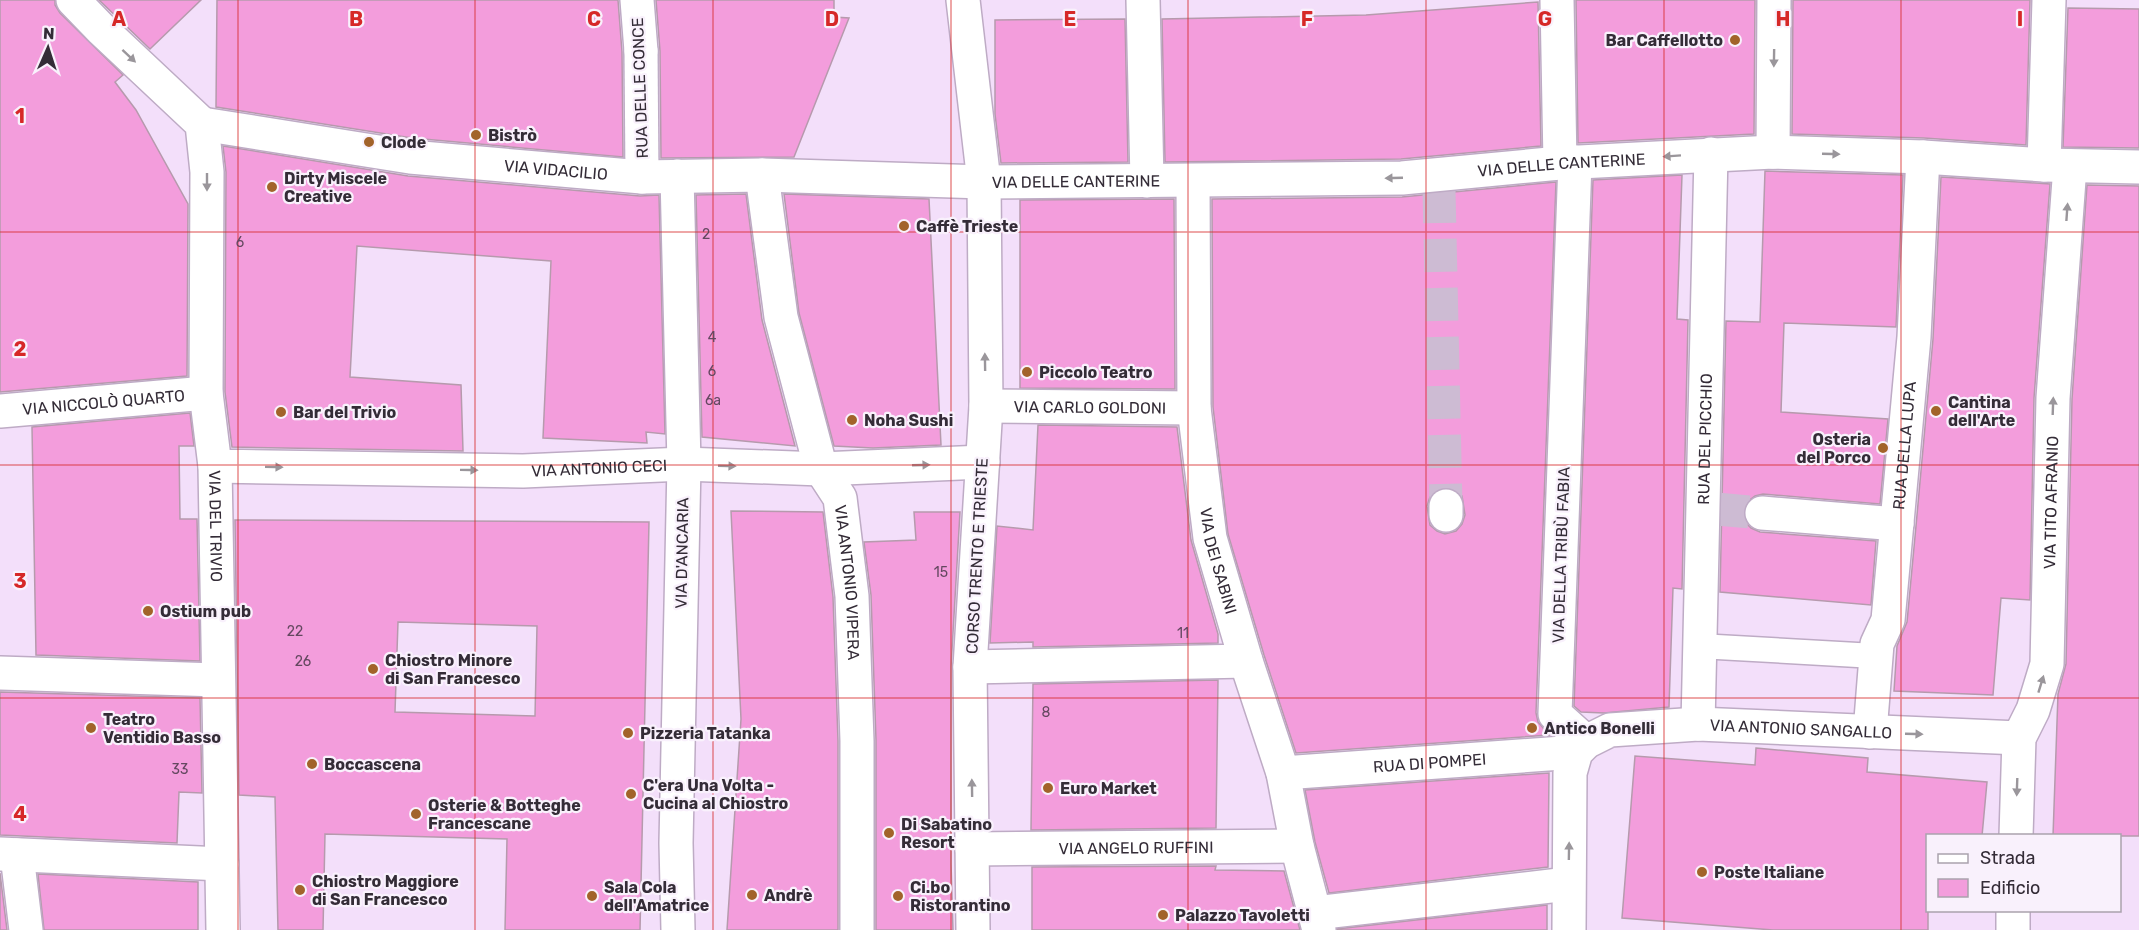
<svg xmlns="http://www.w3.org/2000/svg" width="2139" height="930" font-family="Rubik,sans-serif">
	<rect width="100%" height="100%" fill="#f3dffa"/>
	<g fill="#f39ddc" stroke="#b69aad" stroke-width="1.5" fill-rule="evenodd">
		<polygon points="0,0 55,0 55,5 60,13 123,75 115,82 136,110 188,204 187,376 0,392"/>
		<polygon points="99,0 201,0 150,49"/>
		<polygon points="217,0 618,0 622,52 623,157 412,138 216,107"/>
		<polygon points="656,0 834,0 834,17 849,18 794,157 661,158 660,51"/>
		<polygon points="1576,0 1755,0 1754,134 1578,143"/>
		<polygon points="1793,0 2030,0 2026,145 1924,138 1792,134"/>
		<polygon points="1538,2 1541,146 1401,159 1165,162 1162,19 1366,15"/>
		<polygon points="2068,8 2139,9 2139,148 2063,147"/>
		<polygon points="1125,19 1128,162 1001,163 995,114 995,20"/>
		<polygon points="223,146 408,176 640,196 659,195 665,434 646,432 647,443 543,438 551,261 357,246 350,377 461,385 463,451 232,447 225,392 226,172"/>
		<polygon points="1765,171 1903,175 1896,327 1784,323 1781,412 1888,419 1880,504 1763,494 1755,496 1747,502 1743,512 1745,522 1751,528 1760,532 1876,541 1871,605 1720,592 1726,321 1760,322"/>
		<polygon points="1682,175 1677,319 1688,320 1682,589 1673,588 1669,707 1604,713 1581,712 1574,706 1593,180"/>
		<polygon points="1941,177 2050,184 2034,398 2030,600 2001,598 1993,695 1894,691 1897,646 1907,622 1916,526 1933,339"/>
		<path d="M1556 182 1536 713 1538 722 1549 735 1296 753 1264 655 1228 534 1213 407 1212 199 1402 197ZM1447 487 1455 490 1462 496 1465 515 1462 524 1456 531 1445 534 1437 531 1430 525 1427 506 1430 497 1436 490Z"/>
		<polygon points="2087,185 2139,186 2139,836 2053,836 2058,694 2066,664 2072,399"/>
		<polygon points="746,194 762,320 795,446 702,437 696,195"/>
		<polygon points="784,194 929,199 941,445 873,448 834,446 799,313"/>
		<polygon points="1174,199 1175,389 1020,388 1020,200"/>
		<polygon points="190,413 194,446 179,446 180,519 197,519 200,661 36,655 32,427"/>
		<polygon points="1038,425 1177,427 1191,540 1218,634 1218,643 1033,647 1033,642 990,643 997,526 1033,530"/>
		<polygon points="731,511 823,512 833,597 838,741 838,930 727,930 741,719"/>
		<polygon points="914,512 960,512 951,667 951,863 953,930 876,930 876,740 871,595 864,542 916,540"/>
		<path d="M235 520 649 522 640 930H505L507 839 325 834 323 930H278L275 797 239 795ZM398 622 537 626 535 716 395 712Z"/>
		<polygon points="1218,680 1216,828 1031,830 1033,684"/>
		<polygon points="0,692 200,698 202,793 179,792 177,843 0,835"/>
		<polygon points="1756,748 1868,758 1867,772 1987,782 1982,836 1928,836 1928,930 1773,930 1622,918 1635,756 1755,765"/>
		<polygon points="1549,773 1548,867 1329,893 1315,842 1305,790"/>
		<polygon points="1216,866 1215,870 1284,871 1300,930 1032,930 1032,867"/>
		<polygon points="0,873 7,930 0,930"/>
		<polygon points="38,874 198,882 198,930 44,930"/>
		<polygon points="1547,905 1547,930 1337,930 1337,929"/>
	</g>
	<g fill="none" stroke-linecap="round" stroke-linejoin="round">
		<g stroke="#cdbbd3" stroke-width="33" stroke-dasharray="33 16" stroke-linecap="butt">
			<polyline points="1439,190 1446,506"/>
			<polyline points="1716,509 1762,513"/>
		</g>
		<defs>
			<polyline id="service" points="1699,646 1875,656"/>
			<g id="pedestrian">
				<polyline points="641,51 642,177"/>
				<path id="s1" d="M202 124 410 157 642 177 762 175 984 182"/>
				<polyline points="2044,165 2049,0"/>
				<path id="s2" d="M762 175 781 317 821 469 840 498 852 596 857 741V930"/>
				<polyline points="677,176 684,464 676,843 678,930"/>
				<path id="s3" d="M215 466 223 930"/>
				<polyline points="1446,506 1446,515"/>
				<polyline points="1762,513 1897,524"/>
				<polyline points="970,667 1246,661"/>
				<polyline points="0,673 218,680"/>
				<polyline points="0,854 222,864"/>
				<polyline points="17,855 26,930"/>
				<polyline points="1315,913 1568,884"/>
			</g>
			<g id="minor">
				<path id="s4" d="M73 0 102 30 202 124 207 172 206 393 215 466 523 471 684 464 821 469 983 462"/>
				<polyline points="637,0 641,51"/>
				<polyline points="963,0 984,182 986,406 970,667 973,930"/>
				<polyline points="1143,0 1147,181"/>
				<polyline points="1557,0 1560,163"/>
				<polyline points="1773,152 1774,0"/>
				<polyline points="1575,162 1555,714 1586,742"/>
				<path id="s5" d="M1193 181 1194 408 1210 538 1246 661 1283 773 1297 846 1319 930"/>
				<path id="s6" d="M984 182 1402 178 1560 163 1773 152 1923 157 2044 165 2139 167"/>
				<path id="s7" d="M986 406 1194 408"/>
				<path id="s8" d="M0 411 206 393"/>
				<path id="s9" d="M1698 724 1711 154"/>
				<path id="s10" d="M1870 732 1877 644 1888 620 1914 337 1923 157"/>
				<path id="s11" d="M1283 773 1576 752"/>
				<path id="s12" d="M2016 836 2019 738 2033 710 2047 664 2053 398 2070 166"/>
				<path id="s13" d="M972 849 1297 846"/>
				<path id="s14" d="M1569 930 1570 773 1576 752 1586 742 1610 730 1698 724 2019 738"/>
				<polyline points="2013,930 2013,910"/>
			</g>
		</defs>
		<use href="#service" stroke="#beabc5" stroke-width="27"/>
		<use href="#pedestrian" stroke="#beabc5" stroke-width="36"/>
		<use href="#minor" stroke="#beabc5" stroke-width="36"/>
		<use href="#service" stroke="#fff" stroke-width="24"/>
		<use href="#pedestrian" stroke="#fff" stroke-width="33"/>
		<use href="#minor" stroke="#fff" stroke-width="33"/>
	</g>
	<defs><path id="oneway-solid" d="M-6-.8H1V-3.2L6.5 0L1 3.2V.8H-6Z" transform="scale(1.5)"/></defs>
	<g fill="#9a969b">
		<use href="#oneway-solid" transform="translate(129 56) rotate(43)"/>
		<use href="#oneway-solid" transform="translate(1774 58) rotate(91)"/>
		<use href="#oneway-solid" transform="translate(1831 154) rotate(2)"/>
		<use href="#oneway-solid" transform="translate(1672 156) rotate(176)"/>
		<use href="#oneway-solid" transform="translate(1394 178) rotate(178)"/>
		<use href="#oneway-solid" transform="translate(207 182) rotate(90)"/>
		<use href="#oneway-solid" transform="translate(2067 212) rotate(-86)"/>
		<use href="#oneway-solid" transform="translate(985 362) rotate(-91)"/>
		<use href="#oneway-solid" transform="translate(2053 406) rotate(-88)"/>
		<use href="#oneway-solid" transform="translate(921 465) rotate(-2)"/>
		<use href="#oneway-solid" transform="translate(727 466) rotate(2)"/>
		<use href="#oneway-solid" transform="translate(274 467) rotate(1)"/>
		<use href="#oneway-solid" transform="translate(469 470) rotate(1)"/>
		<use href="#oneway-solid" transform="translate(2041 684) rotate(-73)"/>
		<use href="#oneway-solid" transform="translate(1914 734) rotate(2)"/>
		<use href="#oneway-solid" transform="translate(2017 787) rotate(92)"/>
		<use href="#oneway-solid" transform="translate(972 788) rotate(-91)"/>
		<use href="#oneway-solid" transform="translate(1569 851) rotate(-89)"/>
	</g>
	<path fill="none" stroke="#d62828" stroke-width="1.5" stroke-opacity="0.55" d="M238 0V930M475 0V930M713 0V930M951 0V930M1188 0V930M1426 0V930M1664 0V930M1901 0V930M0 232H2139M0 465H2139M0 698H2139"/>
	<g fill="#a2632a" stroke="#f9f1fc" stroke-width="2">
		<circle cx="1735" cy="40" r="6"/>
		<circle cx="476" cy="135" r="6"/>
		<circle cx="369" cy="142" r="6"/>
		<circle cx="272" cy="187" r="6"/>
		<circle cx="904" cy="226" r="6"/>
		<circle cx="1027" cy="372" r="6"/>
		<circle cx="1936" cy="411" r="6"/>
		<circle cx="281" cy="412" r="6"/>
		<circle cx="852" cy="420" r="6"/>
		<circle cx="1883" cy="448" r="6"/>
		<circle cx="148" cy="611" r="6"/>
		<circle cx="373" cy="669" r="6"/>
		<circle cx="91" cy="728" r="6"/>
		<circle cx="1532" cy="728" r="6"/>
		<circle cx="628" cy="733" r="6"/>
		<circle cx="312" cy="764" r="6"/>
		<circle cx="1048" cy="788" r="6"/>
		<circle cx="631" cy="794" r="6"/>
		<circle cx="416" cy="814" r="6"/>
		<circle cx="889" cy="833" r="6"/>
		<circle cx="1702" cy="872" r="6"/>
		<circle cx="300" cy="890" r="6"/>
		<circle cx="752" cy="895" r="6"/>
		<circle cx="592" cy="896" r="6"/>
		<circle cx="898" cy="896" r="6"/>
		<circle cx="1163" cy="915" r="6"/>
	</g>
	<g text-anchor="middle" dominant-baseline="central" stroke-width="4.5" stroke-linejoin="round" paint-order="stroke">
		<g font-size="14" fill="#644860">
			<text x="706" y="234">2</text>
			<text x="240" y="242">6</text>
			<text x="712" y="337">4</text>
			<text x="712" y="371">6</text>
			<text x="713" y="400">6a</text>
			<text x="941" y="572">15</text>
			<text x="295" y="631">22</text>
			<text x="1183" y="633">11</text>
			<text x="303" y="661">26</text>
			<text x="1046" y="712">8</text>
			<text x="180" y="769">33</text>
		</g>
		<g font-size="16" font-weight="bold" fill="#342c37" stroke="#f9f1fc" text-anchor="start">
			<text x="1723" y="40" text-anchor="end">Bar Caffellotto</text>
			<text x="488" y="135">Bistrò</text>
			<text x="381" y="142">Clode</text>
			<text x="284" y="178">Dirty Miscele<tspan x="284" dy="18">Creative</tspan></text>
			<text x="916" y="226">Caffè Trieste</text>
			<text x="1039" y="372">Piccolo Teatro</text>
			<text x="1948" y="402">Cantina<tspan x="1948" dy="18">dell'Arte</tspan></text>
			<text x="293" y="412">Bar del Trivio</text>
			<text x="864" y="420">Noha Sushi</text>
			<text x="1871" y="439" text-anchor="end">Osteria<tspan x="1871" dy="18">del Porco</tspan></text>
			<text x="160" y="611">Ostium pub</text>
			<text x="385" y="660">Chiostro Minore<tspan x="385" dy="18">di San Francesco</tspan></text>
			<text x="103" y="719">Teatro<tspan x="103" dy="18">Ventidio Basso</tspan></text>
			<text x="1544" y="728">Antico Bonelli</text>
			<text x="640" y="733">Pizzeria Tatanka</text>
			<text x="324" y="764">Boccascena</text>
			<text x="643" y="785">C'era Una Volta -<tspan x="643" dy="18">Cucina al Chiostro</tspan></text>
			<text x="1060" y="788">Euro Market</text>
			<text x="428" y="805">Osterie &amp; Botteghe<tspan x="428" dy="18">Francescane</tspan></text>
			<text x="901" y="824">Di Sabatino<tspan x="901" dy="18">Resort</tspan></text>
			<text x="1714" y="872">Poste Italiane</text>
			<text x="312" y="881">Chiostro Maggiore<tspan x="312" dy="18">di San Francesco</tspan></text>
			<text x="604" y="887">Sala Cola<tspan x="604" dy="18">dell'Amatrice</tspan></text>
			<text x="910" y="887">Ci.bo<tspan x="910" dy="18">Ristorantino</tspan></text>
			<text x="764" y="895">Andrè</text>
			<text x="1175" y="915">Palazzo Tavoletti</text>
		</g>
		<g font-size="16" fill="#342c37" stroke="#f9f1fc">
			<text transform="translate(640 88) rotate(-92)">RUA DELLE CONCE</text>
			<text stroke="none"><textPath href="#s6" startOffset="578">VIA DELLE CANTERINE</textPath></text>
			<text stroke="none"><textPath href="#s1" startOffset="357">VIA VIDACILIO</textPath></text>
			<text stroke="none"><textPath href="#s6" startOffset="92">VIA DELLE CANTERINE</textPath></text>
			<text stroke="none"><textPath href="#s8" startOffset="104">VIA NICCOLÒ QUARTO</textPath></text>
			<text stroke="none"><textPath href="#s7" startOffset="104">VIA CARLO GOLDONI</textPath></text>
			<text stroke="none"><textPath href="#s9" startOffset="285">RUA DEL PICCHIO</textPath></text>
			<text stroke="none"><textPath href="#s10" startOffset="290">RUA DELLA LUPA</textPath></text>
			<text stroke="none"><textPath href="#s4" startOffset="906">VIA ANTONIO CECI</textPath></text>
			<text stroke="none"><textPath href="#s12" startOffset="339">VIA TITO AFRANIO</textPath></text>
			<text stroke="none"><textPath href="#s3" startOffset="60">VIA DEL TRIVIO</textPath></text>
			<text transform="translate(682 553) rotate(-89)">VIA D'ANCARIA</text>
			<text transform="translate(1561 555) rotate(-88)">VIA DELLA TRIBÙ FABIA</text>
			<text transform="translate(977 556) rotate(-87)">CORSO TRENTO E TRIESTE</text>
			<text stroke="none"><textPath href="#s5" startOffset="382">VIA DEI SABINI</textPath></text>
			<text stroke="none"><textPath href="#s2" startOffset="420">VIA ANTONIO VIPERA</textPath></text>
			<text stroke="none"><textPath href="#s14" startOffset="411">VIA ANTONIO SANGALLO</textPath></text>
			<text stroke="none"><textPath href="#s11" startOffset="147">RUA DI POMPEI</textPath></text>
			<text stroke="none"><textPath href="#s13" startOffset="164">VIA ANGELO RUFFINI</textPath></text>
		</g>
	</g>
	<g font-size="20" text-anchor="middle" font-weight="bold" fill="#d62828" stroke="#f9f1fc" stroke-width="4.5" stroke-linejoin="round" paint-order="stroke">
		<text x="119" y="26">A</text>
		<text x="356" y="26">B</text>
		<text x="594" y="26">C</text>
		<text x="832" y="26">D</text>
		<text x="1070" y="26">E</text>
		<text x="1307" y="26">F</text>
		<text x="1545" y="26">G</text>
		<text x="1783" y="26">H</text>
		<text x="2020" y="26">I</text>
		<text x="20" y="123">1</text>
		<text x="20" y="356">2</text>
		<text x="20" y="588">3</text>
		<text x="20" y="821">4</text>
	</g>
	<rect x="1926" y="834" width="195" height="78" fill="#f9f1fc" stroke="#aaa2ad" stroke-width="1.5"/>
	<rect x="1938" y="854" width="30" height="9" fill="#ffffff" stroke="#aaa2ad" stroke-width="1.5"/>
	<text x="1980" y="864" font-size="18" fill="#342c37">Strada</text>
	<rect x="1938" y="879" width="30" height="18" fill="#f39ddc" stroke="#aaa2ad" stroke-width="1.5"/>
	<text x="1980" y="894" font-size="18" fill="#342c37">Edificio</text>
	<g transform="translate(48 48) rotate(3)" stroke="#f9f1fc" stroke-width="4.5" paint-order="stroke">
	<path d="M0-4.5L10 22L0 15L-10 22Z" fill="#342c37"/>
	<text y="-9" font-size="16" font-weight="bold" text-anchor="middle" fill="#342c37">N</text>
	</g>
</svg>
